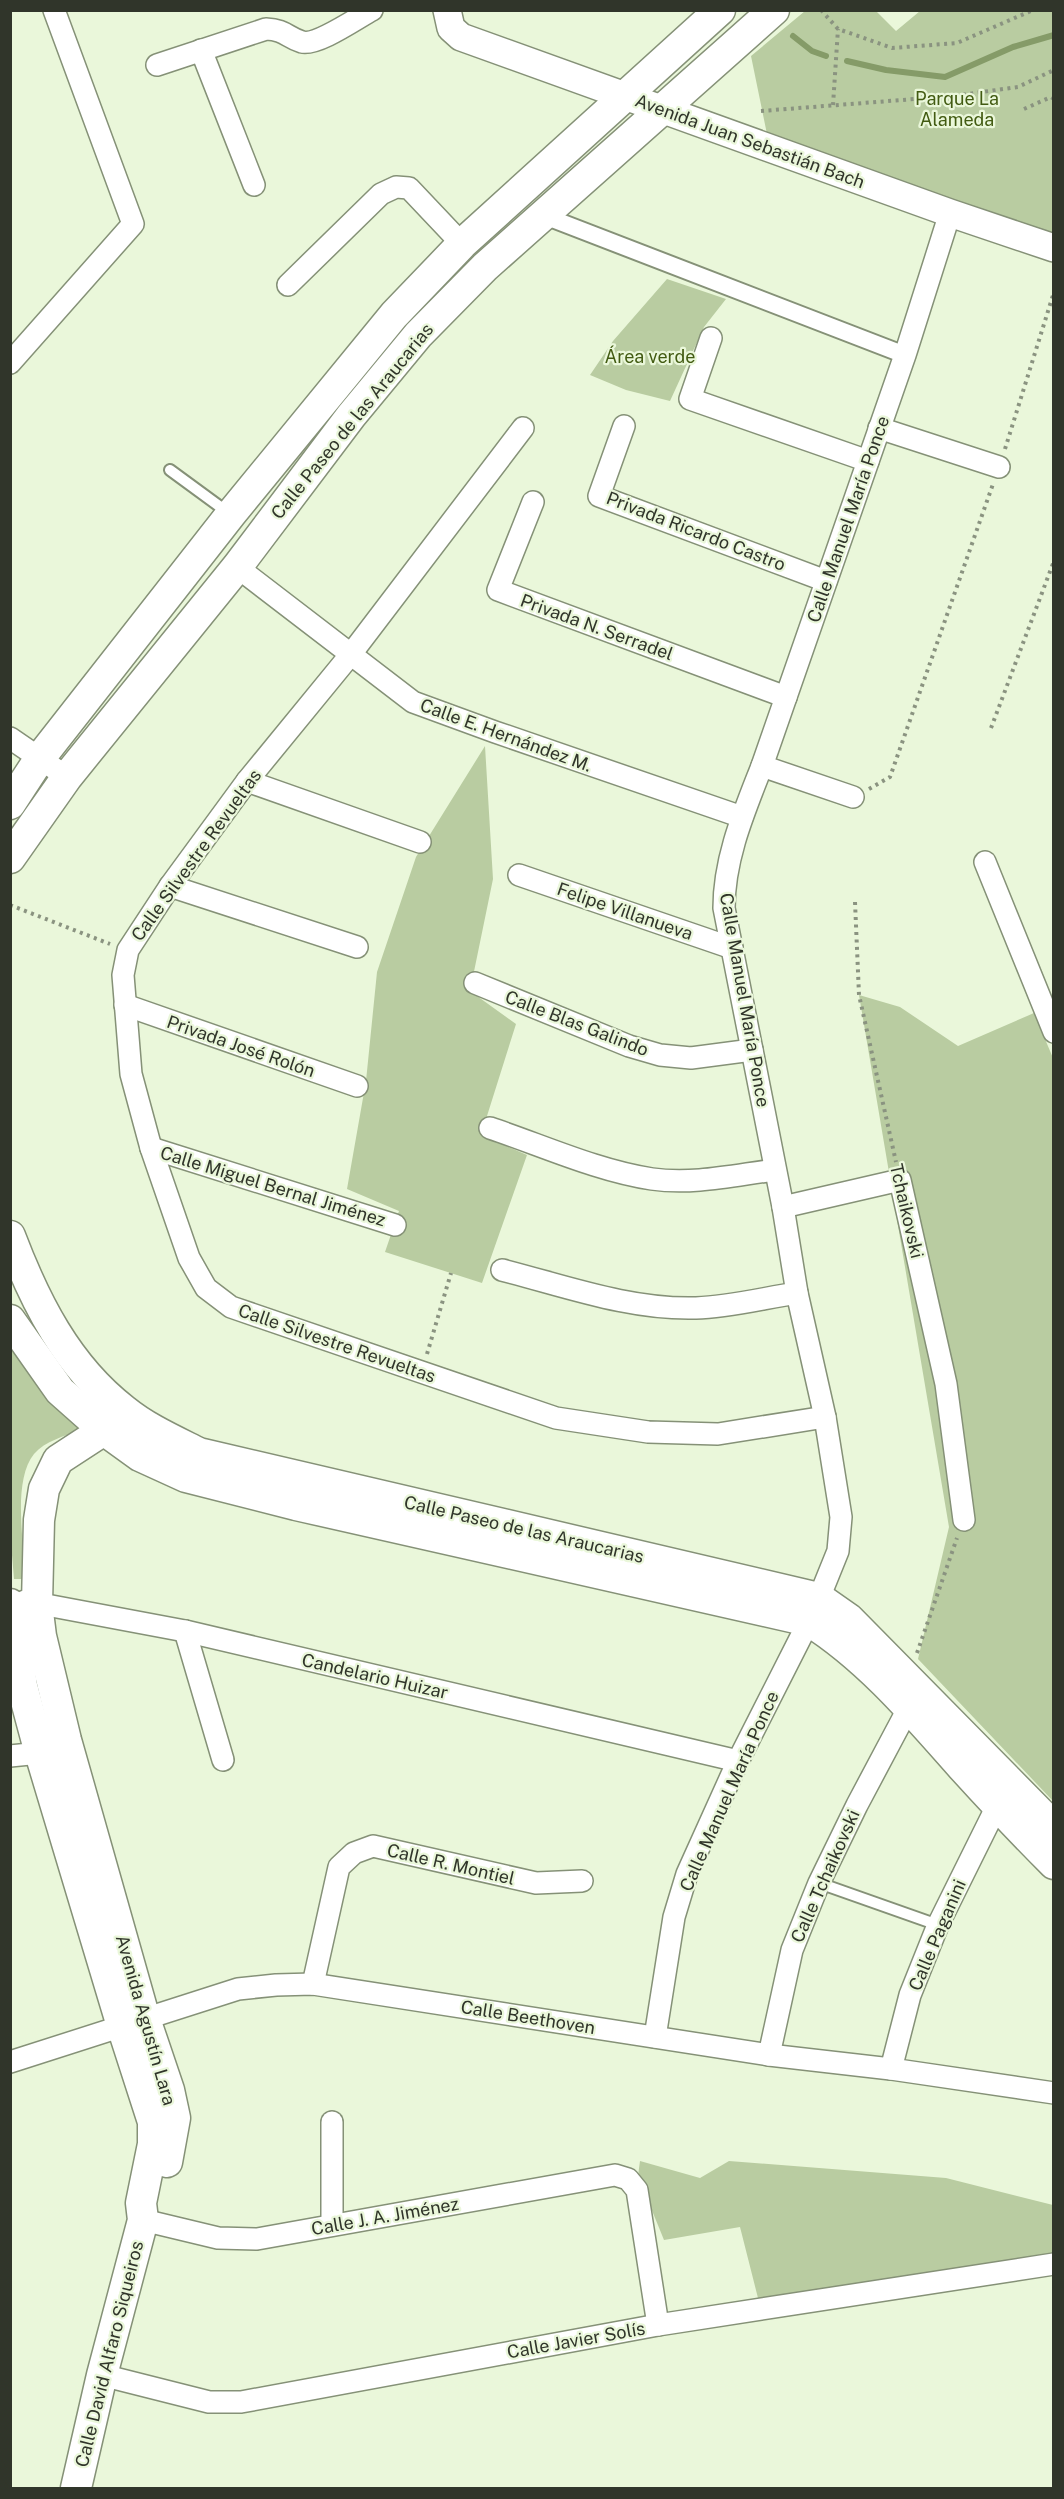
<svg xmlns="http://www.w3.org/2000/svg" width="1064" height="2499" font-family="'Public Sans',sans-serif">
	<rect width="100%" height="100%" fill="#eaf7da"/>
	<g fill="#b9cca1">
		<polygon points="805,11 876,11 896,31 920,11 1053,11 1053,239 769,144 751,56"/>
		<polygon points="667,279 726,299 704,327 670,401 626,390 590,375 613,341"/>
		<polygon points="485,746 493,879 470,991 516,1024 481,1135 527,1155 482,1283 385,1252 399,1211 347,1189 366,1081 377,972 416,857"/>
		<polygon points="859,995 900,1007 958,1046 1034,1013 1053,1058 1053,1801 918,1659 949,1527"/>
		<path d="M10 1341 80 1430C65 1436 45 1441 34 1454 12 1481 24 1546 26 1579H14L11 1543Z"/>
		<polygon points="640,2161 700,2178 729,2161 946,2178 1053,2205 1053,2264 759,2302 740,2227 664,2240 638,2176"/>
	</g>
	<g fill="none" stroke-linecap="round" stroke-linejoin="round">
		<g stroke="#859b68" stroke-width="6">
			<polyline points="793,36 812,51 826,56"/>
			<polyline points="847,61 886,70 945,77 1013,47 1054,35"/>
		</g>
		<defs>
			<g id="service">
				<polyline points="170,470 230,514"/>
				<polyline points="819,1883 938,1925"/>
			</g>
			<polyline id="pedestrian" points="542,215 905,355"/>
			<g id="minor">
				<polyline points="201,50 254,185"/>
				<path d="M157 65 266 29C286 30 286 37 302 42 317 46 357 18 372 10"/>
				<polyline points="288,285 381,194 396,187 409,188 462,244"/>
				<polyline points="711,338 690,399 868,461"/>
				<polyline points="10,363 133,224 54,10"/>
				<polyline points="624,426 599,496 826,581"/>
				<polyline points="523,428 351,654 247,781 170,886 128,950 123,975 131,1074 151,1148 189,1258 206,1288 231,1307 556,1418 648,1432 718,1434 825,1417"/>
				<polyline points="879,428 999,467"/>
				<polyline points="533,502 498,590 786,697"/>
				<polyline points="237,567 413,702 495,732 742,817"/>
				<polyline points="10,738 67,777"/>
				<polyline points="762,766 853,797"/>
				<polyline points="247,781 420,842"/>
				<polyline points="985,862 1054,1032"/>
				<polyline points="519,875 732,948"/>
				<polyline points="170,886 357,947"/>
				<polyline points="475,983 629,1046 660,1055 691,1058 752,1050"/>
				<polyline points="125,1005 357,1086"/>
				<path d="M490 1128C541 1145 598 1171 652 1179 693 1185 735 1175 775 1170"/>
				<polyline points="151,1148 395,1225"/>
				<polyline points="783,1207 900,1180 946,1384 964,1520"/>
				<path d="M502 1270C565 1286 630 1310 696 1308 729 1307 764 1298 797 1293"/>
				<path d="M819 1598 838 1551 841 1517 825 1417 797 1293 783 1207 724 908C724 858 744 812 762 766L905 355 950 213"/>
				<polyline points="25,1601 185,1631 738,1761"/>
				<polyline points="185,1631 223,1760"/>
				<polyline points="10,1756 40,1753"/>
				<polyline points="313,1984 339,1867 354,1853 373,1846 536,1883 582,1881"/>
				<polyline points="655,2037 674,1917 687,1874 738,1761 809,1621"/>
				<polyline points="769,2055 792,1950 819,1883 857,1805 909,1707"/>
				<polyline points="10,2062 238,1989 276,1985 313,1984 769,2055 891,2069 1054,2093"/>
				<polyline points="891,2069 910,1995 938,1925 997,1806"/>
				<polyline points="332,2122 332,2225"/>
				<polyline points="143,2220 218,2238 257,2239 615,2175 628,2179 637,2190 658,2325"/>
				<polyline points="102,2375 209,2402 241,2402 658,2325 1054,2264"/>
			</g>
			<polyline id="tertiary" points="447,10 451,28 461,37 950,213 1054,248"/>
			<g id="secondary">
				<polyline points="10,804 40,758 231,514 394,315 462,244 720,10"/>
				<polyline points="10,858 67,777 237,567 351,416 418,335 485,267 774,10"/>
				<path d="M10 1236C35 1302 67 1366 124 1410 146 1428 173 1440 199 1453L819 1598 849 1619 1054 1827"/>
				<path d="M10 1320 60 1391 104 1430 140 1456 186 1477 296 1505 809 1621C868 1658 916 1715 962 1767 992 1800 1022 1832 1054 1864"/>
				<polyline points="104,1430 58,1460 44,1489 39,1520 37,1604 41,1636 66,1740 145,2019 169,2090 175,2118 167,2162"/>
				<polyline points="10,1604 22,1686 40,1753 122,2026 153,2122 153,2144 141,2203 143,2220 102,2375 76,2488"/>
			</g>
		</defs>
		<use href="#service" stroke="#859177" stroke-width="14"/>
		<use href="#pedestrian" stroke="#859177" stroke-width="20"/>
		<use href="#minor" stroke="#859177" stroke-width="24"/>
		<use href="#tertiary" stroke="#859177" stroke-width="30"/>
		<use href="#secondary" stroke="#859177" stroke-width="33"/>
		<g stroke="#8a9380" stroke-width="4" stroke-dasharray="3 4.5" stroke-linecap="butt">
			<polyline points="821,10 838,29 892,48 957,43 1033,10"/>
			<polyline points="833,105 838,29"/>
			<polyline points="1024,109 1051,97 1054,99"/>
			<polyline points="761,111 953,96 1018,87 1054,70"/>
			<polyline points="1005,449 1054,292"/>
			<polyline points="991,728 1054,561"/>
			<polyline points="869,789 890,777 993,484"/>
			<polyline points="855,902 859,995 896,1162"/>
			<polyline points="10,905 110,944"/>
			<polyline points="427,1354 451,1273"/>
			<polyline points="917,1653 957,1538"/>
		</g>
		<use href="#service" stroke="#fff" stroke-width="10"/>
		<use href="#pedestrian" stroke="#fff" stroke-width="16"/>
		<use href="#minor" stroke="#fff" stroke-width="21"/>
		<use href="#tertiary" stroke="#fff" stroke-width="27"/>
		<use href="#secondary" stroke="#fff" stroke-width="30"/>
	</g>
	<g text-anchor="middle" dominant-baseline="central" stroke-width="4.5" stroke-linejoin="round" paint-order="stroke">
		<g font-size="18" fill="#425b12" stroke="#eaf7da">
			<text x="957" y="98">Parque La<tspan x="957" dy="21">Alameda</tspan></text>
			<text x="650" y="356">Área verde</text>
		</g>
		<g font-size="18" fill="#30352a" stroke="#eaf7da">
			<text transform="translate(750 141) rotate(20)">Avenida Juan Sebastián Bach</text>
			<text transform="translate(352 421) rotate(-51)">Calle Paseo de las Araucarias</text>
			<text transform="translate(848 519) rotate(-71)">Calle Manuel María Ponce</text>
			<text transform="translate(696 531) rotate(21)">Privada Ricardo Castro</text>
			<text transform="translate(597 627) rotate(20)">Privada N. Serradel</text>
			<text transform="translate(506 735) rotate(20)">Calle E. Hernández M.</text>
			<text transform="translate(196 855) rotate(-54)">Calle Silvestre Revueltas</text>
			<text transform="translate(625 911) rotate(19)">Felipe Villanueva</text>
			<text transform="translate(745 1000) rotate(80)">Calle Manuel María Ponce</text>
			<text transform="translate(577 1023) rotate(21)">Calle Blas Galindo</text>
			<text transform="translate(241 1046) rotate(19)">Privada José Rolón</text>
			<text transform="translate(273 1186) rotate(17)">Calle Miguel Bernal Jiménez</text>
			<text transform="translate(907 1211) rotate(77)">Tchaikovski</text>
			<text transform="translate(337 1343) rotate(19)">Calle Silvestre Revueltas</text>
			<text transform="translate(524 1529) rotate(13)">Calle Paseo de las Araucarias</text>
			<text transform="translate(375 1676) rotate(13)">Candelario Huizar</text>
			<text transform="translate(729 1791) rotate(-66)">Calle Manuel María Ponce</text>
			<text transform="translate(451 1864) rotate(13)">Calle R. Montiel</text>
			<text transform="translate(825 1876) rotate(-66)">Calle Tchaikovski</text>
			<text transform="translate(937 1935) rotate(-67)">Calle Paganini</text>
			<text transform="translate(528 2017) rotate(9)">Calle Beethoven</text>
			<text transform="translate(146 2020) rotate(74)">Avenida Agustín Lara</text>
			<text transform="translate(385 2216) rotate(-10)">Calle J. A. Jiménez</text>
			<text transform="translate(576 2340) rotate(-10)">Calle Javier Solís</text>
			<text transform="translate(109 2354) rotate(-76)">Calle David Alfaro Siqueiros</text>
		</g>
	</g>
	<rect width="1064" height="2499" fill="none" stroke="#30352a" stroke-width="24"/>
</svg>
